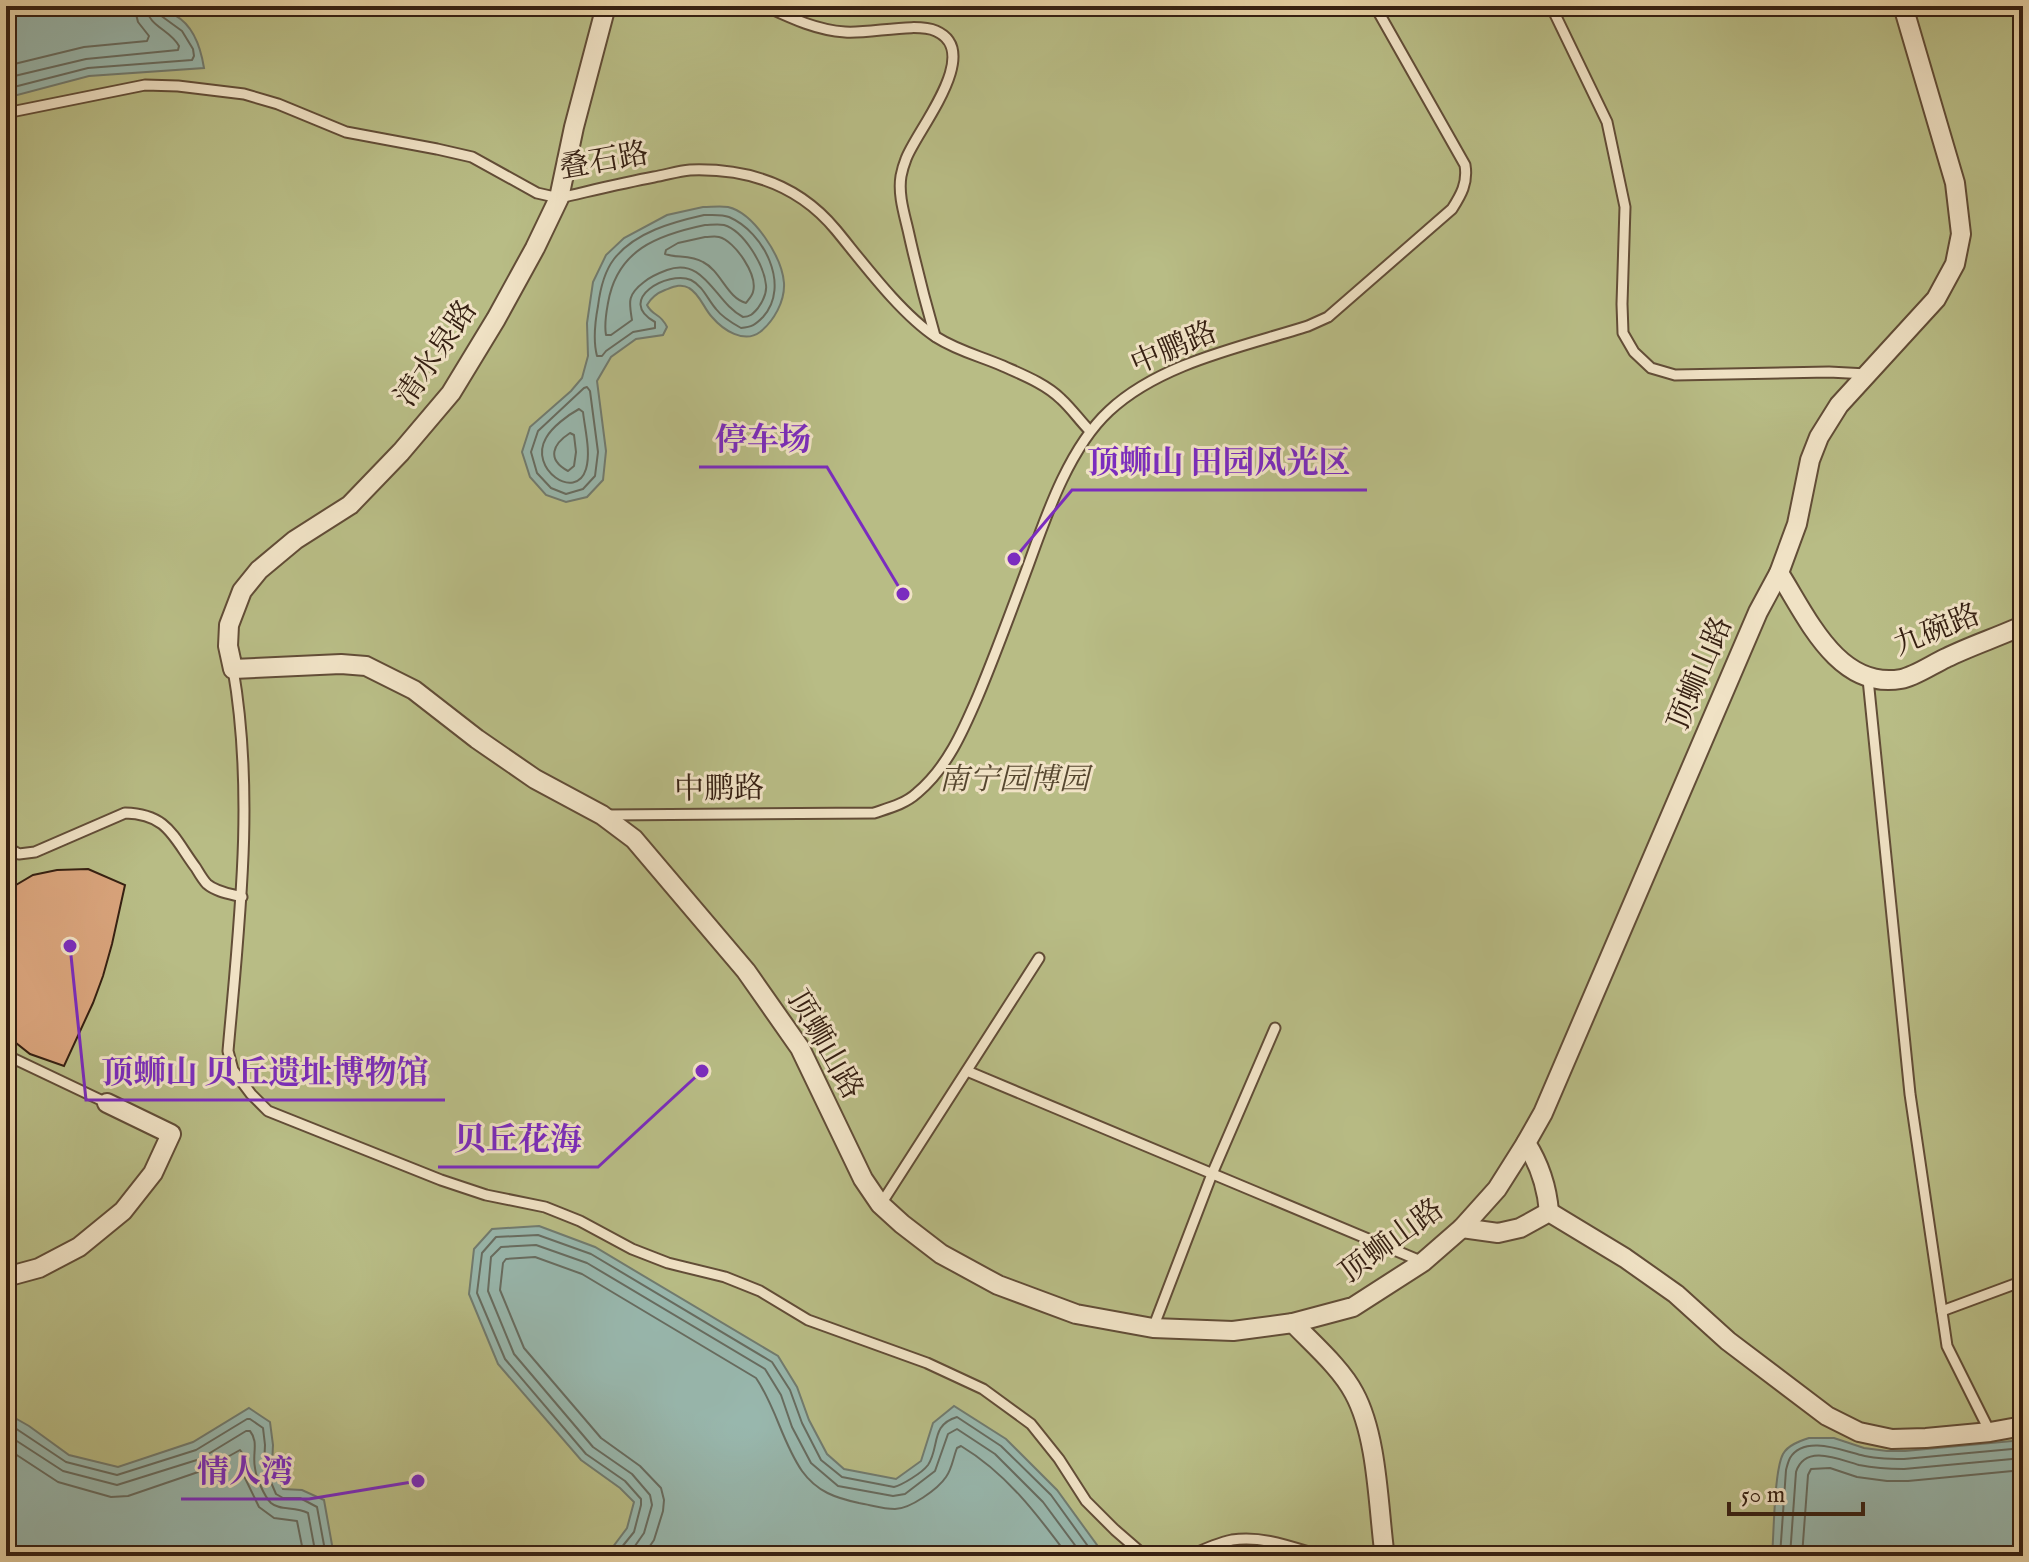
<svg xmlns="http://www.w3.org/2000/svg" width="2029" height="1562" font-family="'IM FELL English','Noto Serif SC',serif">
	<rect width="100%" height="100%" fill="#e8d3a6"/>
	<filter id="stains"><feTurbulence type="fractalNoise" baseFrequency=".0025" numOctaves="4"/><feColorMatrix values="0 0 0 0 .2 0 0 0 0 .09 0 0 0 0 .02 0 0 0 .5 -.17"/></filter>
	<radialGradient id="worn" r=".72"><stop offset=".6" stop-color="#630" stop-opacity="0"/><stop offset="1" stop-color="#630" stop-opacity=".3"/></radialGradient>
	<rect fill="#b8bc85" stroke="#776e4c" stroke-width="2" x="6" y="6" width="2017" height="1550"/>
	<g fill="#98b7ad" stroke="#717b6f" stroke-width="2">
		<path d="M47 6C70 6 93 6 115 6 167 6 195 11 204 68L89 76 6 98V17Z"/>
		<path d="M703 207C711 207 720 206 728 207 754 213 782 257 784 283 785 301 774 321 760 332 744 344 723 330 712 317 704 309 700 294 689 288 681 283 673 287 665 290 657 293 651 298 647 305 653 317 660 312 667 327L663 335 636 339 611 357 597 381 606 451 603 480 587 497 566 502 546 495 530 477 522 452 530 427 571 391 582 378 588 356 587 323 593 282 606 255 624 238 667 215Z"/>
		<polygon points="539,1226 595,1247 778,1356 797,1387 809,1420 827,1454 844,1469 896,1479 921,1461 933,1423 954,1406 1006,1439 1057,1490 1105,1556 567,1556 582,1549 612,1548 627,1528 634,1502 620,1488 581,1460 498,1364 469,1294 474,1249 492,1229"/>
		<polygon points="249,1408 270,1422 273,1445 272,1465 283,1489 302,1490 324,1500 334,1556 6,1556 6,1413 29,1426 69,1455 118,1467 193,1442"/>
		<path d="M1809 1438H1834L1864 1448 1887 1451H1905L2023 1440V1556H1772C1774 1534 1774 1471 1783 1454 1788 1445 1800 1441 1809 1438Z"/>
	</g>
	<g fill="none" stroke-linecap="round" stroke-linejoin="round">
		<g stroke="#676c60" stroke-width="2">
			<polyline points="6,66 84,47 147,41 149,36 138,22 134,6"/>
			<path d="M6 78 86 59 178 50 179 46C170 29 148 27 146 6"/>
			<polyline points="6,89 88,68 192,60 194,56 193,49 182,31 160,15 157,6"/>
			<path d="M704 215C712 215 722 214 729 217 764 232 791 286 763 317 755 325 752 327 741 328 732 323 722 317 716 309 708 300 703 286 691 280 668 270 615 300 655 322V328L633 332 606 351 602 356H597C593 341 595 322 598 306 600 290 604 272 614 259 635 232 673 222 704 215Z"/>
			<path d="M705 225C710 225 718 224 724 225 744 231 764 265 766 285 767 293 763 301 758 308 753 314 750 317 743 317 715 303 705 256 667 270 659 273 651 276 644 282 627 295 629 302 632 320L611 335H606C604 324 606 314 608 303 617 250 657 235 705 225Z"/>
			<path d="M705 237C710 237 715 236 719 237 735 241 758 275 753 292 752 296 749 299 746 303 727 298 721 271 703 262 691 255 676 258 665 254L666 250 678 243Z"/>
			<polygon points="587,387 590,391 598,452 595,476 583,489 566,494 551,488 537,473 531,452 538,431 584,388"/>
			<path d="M579 409 583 412C585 430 591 452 586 469 576 502 528 469 546 438 552 427 568 415 579 409Z"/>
			<path d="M570 433 574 435 576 452 574 466 568 471C546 459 553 444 570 433Z"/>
			<polyline points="6,1422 66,1462 117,1475 196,1450 247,1419 250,1419 263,1428 265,1445 264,1466 276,1494 283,1498 300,1498 317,1507 326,1556"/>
			<path d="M6 1434 63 1471 117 1485 200 1459 246 1431H250C259 1442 252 1454 255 1468 256 1477 264 1496 271 1503 280 1511 295 1506 308 1513L316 1556"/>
			<polyline points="6,1448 58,1482 111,1497 128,1496 204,1470 240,1450 243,1454 244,1476 259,1507 274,1518 297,1521 304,1556"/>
			<path d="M607 1556 617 1553 634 1532 641 1505V1499L625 1481 586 1454 505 1359 477 1293 482 1253 496 1237 538 1235 591 1254 772 1362 790 1390 802 1423 821 1460 842 1477 894 1487C902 1485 922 1473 928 1465 940 1447 930 1425 957 1417L1001 1446 1051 1495 1095 1556"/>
			<polyline points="628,1556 644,1533 652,1505 650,1495 632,1474 593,1447 514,1354 488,1291 491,1257 501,1247 536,1245 587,1263 765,1369 781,1395 792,1427 811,1463 838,1486 893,1496 905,1494 935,1471 948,1434 957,1429 995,1454 1043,1502 1083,1556"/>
			<path d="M643 1556 654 1540 663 1511 664 1500 661 1488 640 1466 601 1438 524 1348 500 1290 503 1263 506 1259 535 1257 582 1274 756 1378C776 1407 782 1442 802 1471 817 1492 836 1498 859 1503 871 1505 883 1509 895 1509 910 1509 938 1489 946 1477 952 1469 953 1458 957 1448L961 1446C1006 1473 1037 1514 1068 1556"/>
			<path d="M1780 1556 1786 1470C1787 1466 1788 1462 1790 1458 1804 1435 1841 1450 1861 1455 1875 1459 1890 1459 1904 1459L2023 1448"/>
			<path d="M1790 1556 1796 1472C1805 1444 1838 1459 1859 1465 1874 1468 1889 1469 1904 1469L2023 1458"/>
			<polyline points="1802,1556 1808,1475 1811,1469 1830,1468 1857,1477 1887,1481 1908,1481 2023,1470"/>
		</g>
	</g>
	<polygon fill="#d9a47c" stroke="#362012" stroke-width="2" points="88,869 125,885 112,944 103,976 93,1003 64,1066 30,1054 6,1035 6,894 16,885 33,875 57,870"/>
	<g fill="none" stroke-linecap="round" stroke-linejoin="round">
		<defs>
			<g id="lane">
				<path d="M765 6C791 18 816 30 845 32 870 34 915 22 936 31 984 52 916 131 906 159 904 164 902 171 901 176 898 194 904 213 908 230 916 266 925 301 935 336"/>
				<polyline points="1551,6 1607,122 1625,207 1622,304 1623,333 1634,352 1651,368 1675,375 1829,372 1867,374"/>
				<path d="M6 113 145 85 178 86 244 94 278 104 346 132 437 149 472 157 537 193 559 198C590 191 622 183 654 177 666 175 678 171 690 170 748 168 799 185 836 230 864 264 900 313 936 337 958 351 980 356 1003 366 1023 375 1046 384 1061 399 1072 409 1080 421 1090 431"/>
				<path d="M233 669C255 796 239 925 228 1051L233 1070 251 1094 268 1111 441 1180 486 1195 545 1207 580 1221 632 1249 668 1263 725 1277 760 1291 808 1320 927 1363 983 1389 1031 1424 1059 1459 1086 1501 1115 1530 1145 1556"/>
				<polyline points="1868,679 1910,1094 1947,1346 1990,1432"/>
				<path d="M608 815 874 813C889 808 905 804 917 793 947 768 963 731 978 696 996 653 1012 609 1028 566 1046 516 1069 448 1109 411 1160 363 1242 347 1308 326L1328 317 1452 209C1461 195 1468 183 1465 165L1375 6"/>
				<path d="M6 847 19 854 35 852 125 813C168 814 173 837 196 868 199 873 203 880 207 884 216 892 231 894 242 897"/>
				<polyline points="6,1055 107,1103"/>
				<polyline points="967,1071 1423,1262"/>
				<polyline points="881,1204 1039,958"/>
				<polyline points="1942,1311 2023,1281"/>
				<polyline points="1153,1328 1212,1174 1275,1028"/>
				<path d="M1189 1556C1202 1550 1218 1543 1232 1540 1263 1535 1294 1548 1322 1556"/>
				<polyline points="1247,1556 1282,1546"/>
				<polyline points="1350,1556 1384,1550 1386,1553"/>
			</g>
			<g id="street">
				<polyline points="606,6 574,127 559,198 535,248 496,319 451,393 401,452 350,505 295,540 259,570 242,591 229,625 228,646 233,669 341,664 366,666 414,690 477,739 535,779 602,815 634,839 746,971 800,1048 863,1179 880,1204 902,1224 941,1254 998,1285 1076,1314 1153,1328 1233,1331 1293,1323 1353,1307 1423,1262 1462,1228 1497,1189 1526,1143 1543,1113 1758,612 1779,573 1797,524 1810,460 1819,437 1839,405 1936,299 1955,264 1961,234 1955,183 1903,6"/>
				<path d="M1779 573C1807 617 1838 690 1901 679 1914 677 1933 664 1946 658 1968 647 1992 639 2015 629H2023"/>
				<path d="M1526 1143C1540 1165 1547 1186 1549 1212"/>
				<polyline points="1462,1228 1498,1233 1520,1228 1549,1212 1625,1258 1676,1294 1728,1341 1827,1416 1859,1432 1892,1439 1926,1438 1990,1432 2023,1426"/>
				<polyline points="6,1277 39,1268 79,1247 123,1211 153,1173 171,1134 107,1103"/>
				<path d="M1293 1323C1313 1344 1341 1368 1354 1393 1377 1435 1378 1502 1384 1550"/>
			</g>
		</defs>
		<use href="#lane" stroke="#624d37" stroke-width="13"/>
		<use href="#street" stroke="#624d37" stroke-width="22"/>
		<use href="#lane" stroke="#f0e2c5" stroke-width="9"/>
		<use href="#street" stroke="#f0e2c5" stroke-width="18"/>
	</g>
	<g text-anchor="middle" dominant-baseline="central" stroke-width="6" stroke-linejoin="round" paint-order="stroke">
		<g font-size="30" fill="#362012" stroke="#f0e2c5">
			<text transform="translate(604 162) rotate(-10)">叠石路</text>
			<text transform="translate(1174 349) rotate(-23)">中鹏路</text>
			<text transform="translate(437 354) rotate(-56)">清水泉路</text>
			<text transform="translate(1937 631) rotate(-22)">九碗路</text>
			<text transform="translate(1701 674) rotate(-67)">顶蛳山路</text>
			<text transform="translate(719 790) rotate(-1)">中鹏路</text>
			<text transform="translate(824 1045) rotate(60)">顶蛳山路</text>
			<text transform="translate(1392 1242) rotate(-36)">顶蛳山路</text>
		</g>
		<g font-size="30" font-style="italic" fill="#56472f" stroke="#f0e2c5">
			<text x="1014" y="781">南宁园博园</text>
		</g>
	</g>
	<path fill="none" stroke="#7b2cbf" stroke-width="3" d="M903 594L827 467H699M1014 559L1072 490H1367M70 946L86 1100H445M702 1071L598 1167H438M418 1481L309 1499H181"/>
	<g fill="#7b2cbf" stroke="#f0e2c5" stroke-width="3">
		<circle cx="903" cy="594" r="8"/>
		<circle cx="1014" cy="559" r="8"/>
		<circle cx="70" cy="946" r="8"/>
		<circle cx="702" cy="1071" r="8"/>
		<circle cx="418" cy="1481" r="8"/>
	</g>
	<g font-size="32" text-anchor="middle" font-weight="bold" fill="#7b2cbf" stroke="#f0e2c5" stroke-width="6" stroke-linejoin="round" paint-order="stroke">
		<text x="763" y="450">停车场</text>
		<text x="1219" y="473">顶蛳山 田园风光区</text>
		<text x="265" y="1083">顶蛳山 贝丘遗址博物馆</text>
		<text x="518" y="1150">贝丘花海</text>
		<text x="245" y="1482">情人湾</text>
	</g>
	<rect width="2029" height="1562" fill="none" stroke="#e8d3a6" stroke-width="32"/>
	<rect x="8" y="8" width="2013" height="1546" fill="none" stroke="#362012" stroke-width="4"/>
	<rect x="16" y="16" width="1997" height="1530" fill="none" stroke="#362012" stroke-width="2"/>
	<path d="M1729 1502v12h134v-12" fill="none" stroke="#362012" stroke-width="4"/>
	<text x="1741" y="1502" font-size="24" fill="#362012" stroke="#f0e2c5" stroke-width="6" paint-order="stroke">50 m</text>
	<rect width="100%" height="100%" filter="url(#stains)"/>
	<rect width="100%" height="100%" fill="url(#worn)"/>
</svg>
